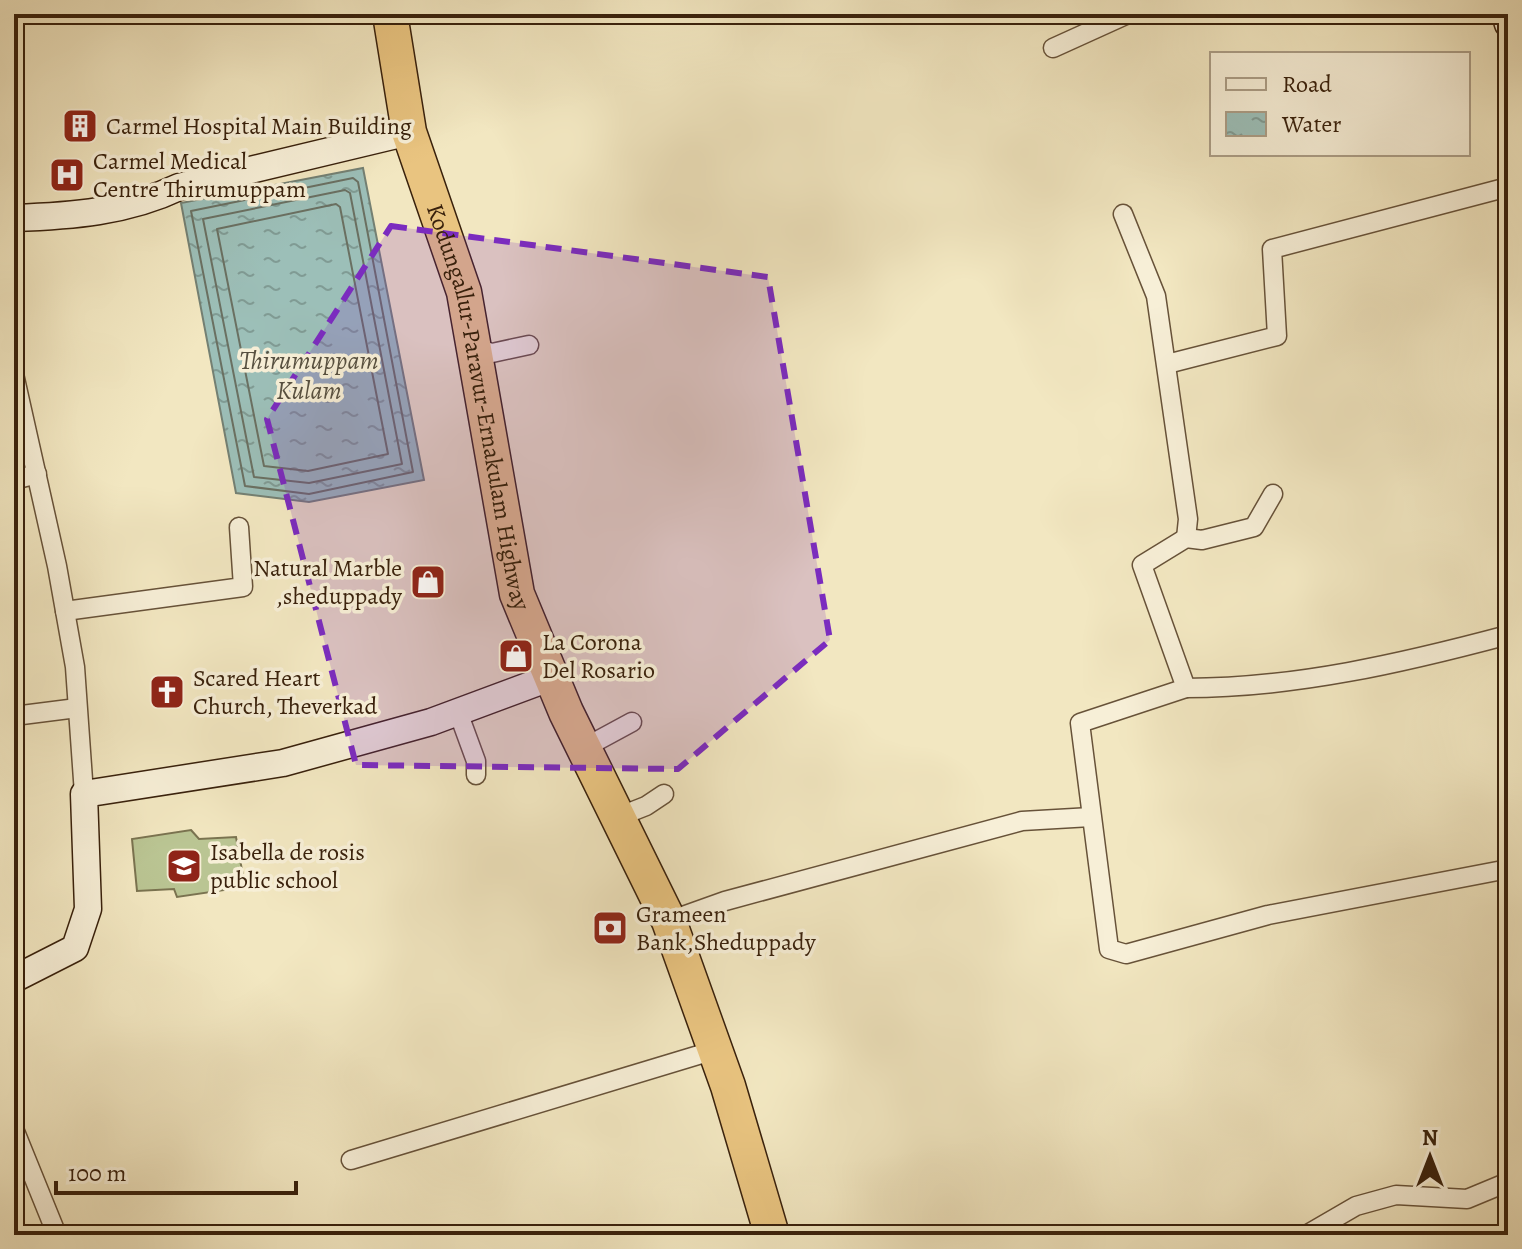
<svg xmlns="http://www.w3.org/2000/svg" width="1522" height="1249" font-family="Alegreya,serif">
	<defs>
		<pattern id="water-ripples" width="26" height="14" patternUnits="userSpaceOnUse" patternTransform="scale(2)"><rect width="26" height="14" fill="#9cbfb8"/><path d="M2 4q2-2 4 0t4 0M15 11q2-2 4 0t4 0" fill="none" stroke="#809b94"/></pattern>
	</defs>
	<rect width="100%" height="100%" fill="#f2e7c1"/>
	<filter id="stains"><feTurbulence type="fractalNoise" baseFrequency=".0025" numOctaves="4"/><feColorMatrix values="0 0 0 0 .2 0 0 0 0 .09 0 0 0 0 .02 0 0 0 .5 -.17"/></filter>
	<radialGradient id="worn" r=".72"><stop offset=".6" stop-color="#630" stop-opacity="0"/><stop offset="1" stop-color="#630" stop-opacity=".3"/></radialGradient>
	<polygon fill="#bac593" stroke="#7a7350" stroke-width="2" points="191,830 199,839 236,837 245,887 177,897 174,889 137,891 132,839"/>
	<polygon fill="url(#water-ripples)" stroke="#748073" stroke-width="2" points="363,168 424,480 309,502 236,493 181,203"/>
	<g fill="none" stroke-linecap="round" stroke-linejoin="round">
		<g stroke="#6a7062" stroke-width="2">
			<polygon points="353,178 358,182 413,472 309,494 245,486 191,211"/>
			<polygon points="345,190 350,193 402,464 309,483 254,477 203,219"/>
			<polygon points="336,204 340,207 388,454 308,471 264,466 217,229"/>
		</g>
		<defs>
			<g id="street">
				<polyline points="1053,48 1128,14"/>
				<polyline points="1123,214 1156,296 1188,519 1186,538"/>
				<polyline points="474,348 492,353 529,345"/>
				<polyline points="1167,364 1277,336 1272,249 1508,187"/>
				<polyline points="14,374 57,566 75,667 84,794"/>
				<polyline points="14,480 37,474"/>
				<polyline points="1273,494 1254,527 1202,540 1186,538 1142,565 1186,688 1080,723 1109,949 1126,954 1268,915 1508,869"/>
				<polyline points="65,611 243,587 239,527"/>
				<path d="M1186 688C1295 688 1403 663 1508 635"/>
				<polyline points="458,712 476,761 476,775"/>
				<polyline points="14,716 77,708"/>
				<polyline points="584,748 632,722"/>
				<polyline points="618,817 646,806 664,794"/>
				<polyline points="669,921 725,901 1022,821 1091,817"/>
				<polyline points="14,1129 57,1235"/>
				<polyline points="351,1160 715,1050"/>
				<polyline points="1306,1235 1356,1206 1396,1195 1467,1199 1508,1182"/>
			</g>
			<g id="secondary">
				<polyline points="1505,14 1508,24"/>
				<path d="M14 218C71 216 127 212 179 187L409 132"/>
				<polyline points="14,979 75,948 88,909 84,794 283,763 431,722 552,677"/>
			</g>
			<g id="highway">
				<path id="s1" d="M390 14 409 132 464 292 517 594 566 712 669 921 728 1086 772 1235"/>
			</g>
		</defs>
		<use href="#street" stroke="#675239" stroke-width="21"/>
		<use href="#secondary" stroke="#39210c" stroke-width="29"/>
		<use href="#highway" stroke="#39210c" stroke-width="37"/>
		<use href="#street" stroke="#f7efd7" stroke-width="18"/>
		<use href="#secondary" stroke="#f7efd7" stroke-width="26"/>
		<use href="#highway" stroke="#e9c480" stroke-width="34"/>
	</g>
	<path fill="#7b2cbf" fill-opacity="0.2" stroke="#7b2cbf" stroke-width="6" stroke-dasharray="16 10" stroke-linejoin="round" d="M391 226 768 277 830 640 678 769 356 765 267 419Z"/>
	<defs>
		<symbol id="building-square" viewBox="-11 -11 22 22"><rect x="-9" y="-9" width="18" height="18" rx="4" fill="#8f2418" stroke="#f7efd7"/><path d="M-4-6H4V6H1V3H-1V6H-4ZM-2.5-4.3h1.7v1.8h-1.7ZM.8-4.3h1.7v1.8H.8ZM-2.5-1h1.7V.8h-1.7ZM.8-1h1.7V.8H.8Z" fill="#fff"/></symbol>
		<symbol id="hospital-square" viewBox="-11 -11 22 22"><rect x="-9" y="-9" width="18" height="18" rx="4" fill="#8f2418" stroke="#f7efd7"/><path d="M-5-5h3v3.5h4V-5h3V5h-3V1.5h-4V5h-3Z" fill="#fff"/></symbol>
		<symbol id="shop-square" viewBox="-11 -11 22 22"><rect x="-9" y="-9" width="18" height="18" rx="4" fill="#8f2418" stroke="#f7efd7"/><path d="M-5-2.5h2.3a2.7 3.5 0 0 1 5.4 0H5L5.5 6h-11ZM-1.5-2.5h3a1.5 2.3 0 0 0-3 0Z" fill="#fff"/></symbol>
		<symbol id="church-square" viewBox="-11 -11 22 22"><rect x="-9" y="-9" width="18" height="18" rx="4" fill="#8f2418" stroke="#f7efd7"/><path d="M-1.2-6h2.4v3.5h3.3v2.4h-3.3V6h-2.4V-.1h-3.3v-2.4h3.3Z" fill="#fff"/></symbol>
		<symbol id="school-square" viewBox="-11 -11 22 22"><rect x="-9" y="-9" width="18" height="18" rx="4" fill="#8f2418" stroke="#f7efd7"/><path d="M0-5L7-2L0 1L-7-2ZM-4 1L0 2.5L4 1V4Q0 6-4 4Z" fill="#fff"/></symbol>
		<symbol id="bank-square" viewBox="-11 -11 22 22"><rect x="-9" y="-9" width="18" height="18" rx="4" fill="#8f2418" stroke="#f7efd7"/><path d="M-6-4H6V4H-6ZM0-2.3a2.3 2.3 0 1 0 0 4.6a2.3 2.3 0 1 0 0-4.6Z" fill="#fff"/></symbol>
	</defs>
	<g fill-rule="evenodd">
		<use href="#building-square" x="60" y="106" width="40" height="40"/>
		<use href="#hospital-square" x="47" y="155" width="40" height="40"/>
		<use href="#shop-square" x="408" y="562" width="40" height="40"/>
		<use href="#shop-square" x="496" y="636" width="40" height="40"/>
		<use href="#church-square" x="147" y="672" width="40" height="40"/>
		<use href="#school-square" x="164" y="846" width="40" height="40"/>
		<use href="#bank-square" x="590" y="908" width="40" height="40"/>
	</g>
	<g text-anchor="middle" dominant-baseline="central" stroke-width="7" stroke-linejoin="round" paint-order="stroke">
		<g font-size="24" fill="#39210c" stroke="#f7efd7" text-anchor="start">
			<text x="106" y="126">Carmel Hospital Main Building</text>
			<text x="93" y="161">Carmel Medical<tspan x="93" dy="28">Centre Thirumuppam</tspan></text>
			<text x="402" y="568" text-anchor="end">Natural Marble<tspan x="402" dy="28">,sheduppady</tspan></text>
			<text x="542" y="642">La Corona<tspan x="542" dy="28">Del Rosario</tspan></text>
			<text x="193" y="678">Scared Heart<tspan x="193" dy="28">Church, Theverkad</tspan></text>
			<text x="210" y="852">Isabella de rosis<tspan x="210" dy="28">public school</tspan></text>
			<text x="636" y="914">Grameen<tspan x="636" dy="28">Bank,Sheduppady</tspan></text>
		</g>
		<g font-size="24" fill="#39210c" stroke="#f7efd7">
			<text stroke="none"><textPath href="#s1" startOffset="404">Kodungallur-Paravur-Ernakulam Highway</textPath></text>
		</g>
		<g font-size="26" font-style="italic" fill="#575040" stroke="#f7efd7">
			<text x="309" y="360">Thirumuppam<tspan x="309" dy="30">Kulam</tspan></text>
		</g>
	</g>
	<rect width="1522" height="1249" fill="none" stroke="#f2e7c1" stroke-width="48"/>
	<rect x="16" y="16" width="1490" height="1217" fill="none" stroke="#39210c" stroke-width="4"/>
	<rect x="24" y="24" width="1474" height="1201" fill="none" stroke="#39210c" stroke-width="2"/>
	<rect x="1210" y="52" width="260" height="104" fill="#f7efd7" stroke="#ab9d86" stroke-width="2"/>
	<rect x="1226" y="78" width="40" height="12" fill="#f7efd7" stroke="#ab9d86" stroke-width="2"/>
	<text x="1282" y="92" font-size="24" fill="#39210c">Road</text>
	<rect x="1226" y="112" width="40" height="24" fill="url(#water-ripples)" stroke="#ab9d86" stroke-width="2"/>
	<text x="1282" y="132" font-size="24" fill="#39210c">Water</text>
	<g transform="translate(1430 1157)" stroke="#f7efd7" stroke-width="6" paint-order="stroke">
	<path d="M0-6L14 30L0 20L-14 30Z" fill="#39210c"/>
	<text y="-12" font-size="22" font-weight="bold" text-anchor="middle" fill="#39210c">N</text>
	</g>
	<path d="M56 1181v12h240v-12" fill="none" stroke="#39210c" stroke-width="4"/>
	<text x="68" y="1181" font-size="24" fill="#39210c" stroke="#f7efd7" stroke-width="6" paint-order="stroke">100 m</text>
	<rect width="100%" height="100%" filter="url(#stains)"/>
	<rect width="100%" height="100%" fill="url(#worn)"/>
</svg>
